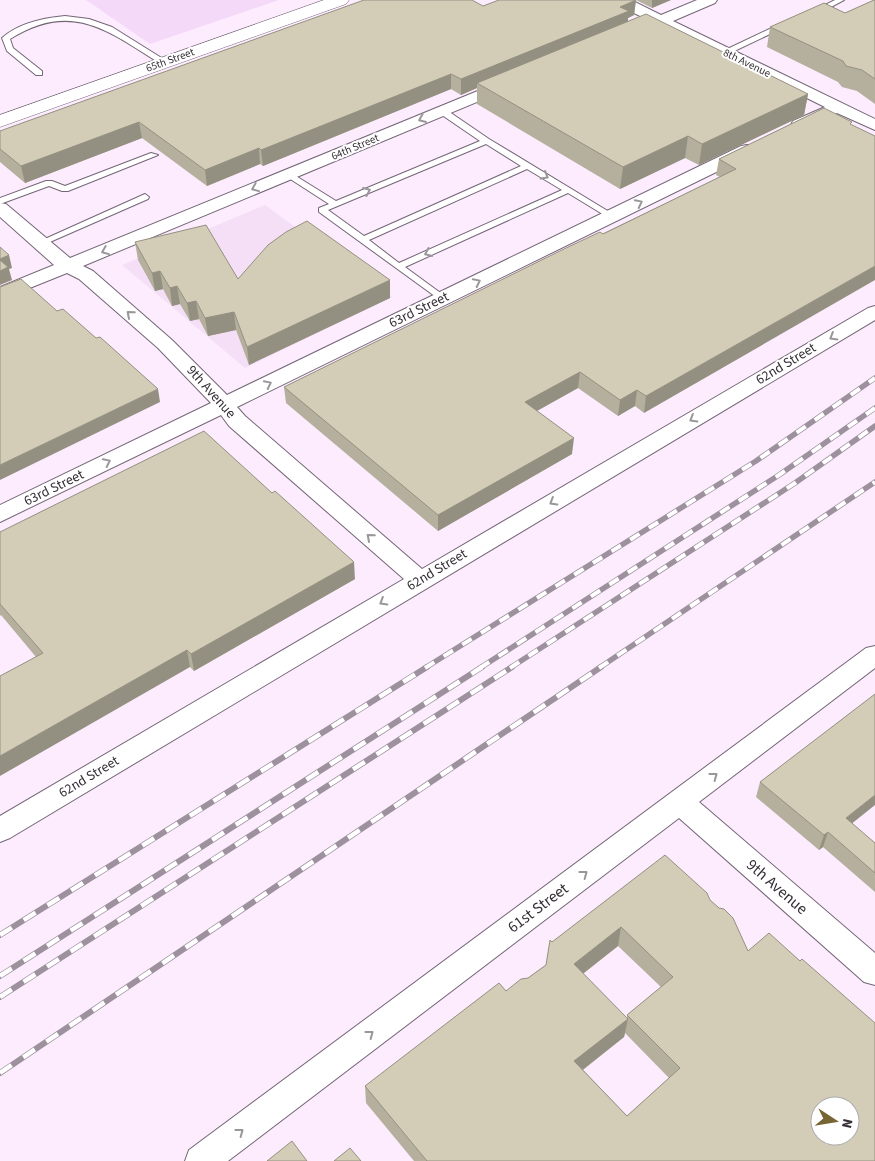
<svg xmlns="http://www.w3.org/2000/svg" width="875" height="1161" font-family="'Source Sans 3',sans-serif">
	<rect width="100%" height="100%" fill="#fcecfe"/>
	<polygon fill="#f4dff7" points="265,205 392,297 245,368 122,265"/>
	<polygon fill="#f5d9f9" points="86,0 279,0 150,44"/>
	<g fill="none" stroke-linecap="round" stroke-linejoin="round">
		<defs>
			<g id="service">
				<polygon points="835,0 844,0 818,14 811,12"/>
				<path d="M65 16 89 19 112 27 168 62 161 64C108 31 72 0 10 39L13 48 42 71V75H36L7 51 2 38C19 23 43 18 65 16Z"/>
				<polygon points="780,24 787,26 728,54 721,52"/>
				<path d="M439 109H445L489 139 616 216 612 219 609 218 568 193 405 267 446 297V301L443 302 319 212V208L329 204 284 175 285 173H291L336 201 480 141 439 113ZM486 144 521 166 364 236 328 210ZM527 169 562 190 399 263 369 240Z"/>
				<polygon points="151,153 158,155 68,191 62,191 49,186 0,204 0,198 46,181 52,181 65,186"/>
				<polygon points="145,194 149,197 148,199 43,245 37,245 36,243"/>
			</g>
			<g id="minor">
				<polygon points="612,0 631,0 661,15 697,0 717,0 715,3 673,21 875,119 875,130 837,113 805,129 793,129 791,125 793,121 825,107 660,26 635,36 625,36 622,33 625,30 648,20 614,3"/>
				<polygon points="507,79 513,81 515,84 513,87 83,266 93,271 172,340 227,395 741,146 747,145 753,146 756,150 753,154 237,407 245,416 422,569 868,308 875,306 875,320 10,838 0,842 0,816 404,579 229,426 221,415 0,522 0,505 211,403 158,348 79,279 67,273 0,300 0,287 54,265 0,217 0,203 6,204 70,258"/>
				<polygon points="875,646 875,668 699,802 875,953 875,985 864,982 679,818 228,1161 185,1161 189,1150 866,648"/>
			</g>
			<polygon id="secondary" points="324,0 349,0 346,4 0,127 0,115"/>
		</defs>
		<use href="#service" stroke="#746676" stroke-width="2"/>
		<use href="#minor" stroke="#746676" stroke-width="2"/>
		<use href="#secondary" stroke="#746676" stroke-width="1"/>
		<use href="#service" fill="#fff" fill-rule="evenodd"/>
		<use href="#minor" fill="#fff" fill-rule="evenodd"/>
		<use href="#secondary" fill="#fff" fill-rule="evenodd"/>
		<defs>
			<g id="rail-far1">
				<polyline points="425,668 756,461 875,378"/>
				<polyline points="480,668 779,475 875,408"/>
				<polyline points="510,668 795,483 875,426"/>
				<polyline points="599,668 875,482"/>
			</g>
			<g id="rail">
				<polyline points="0,935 427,667"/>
				<polyline points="0,976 482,667"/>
				<polyline points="0,997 512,667"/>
				<polyline points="0,1073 601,667"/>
			</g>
		</defs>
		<use href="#rail-far1" stroke="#9c919d" stroke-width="5.5"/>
		<use href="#rail" stroke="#9c919d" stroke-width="6"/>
		<use href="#rail-far1" stroke="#fff" stroke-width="4" stroke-dasharray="11" stroke-linecap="butt"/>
		<use href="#rail" stroke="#fff" stroke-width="4.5" stroke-dasharray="14" stroke-linecap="butt"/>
	</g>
	<g fill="#b5b09e" fill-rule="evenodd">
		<polygon points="499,0 671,0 652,8 636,0 634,15 628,18 628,21 808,94 804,115 699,165 685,158 620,189 477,104 477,88 461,95 451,89 263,166 260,164 207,186 142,138 25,183 0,162 0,131 483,6"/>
		<polygon points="875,0 875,104 857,91 842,87 838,82 767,47 770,27 845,13"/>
		<polygon points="824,108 644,413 635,406 618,416 578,388 537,411 572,454 438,531 286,403 284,387 720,177 716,175 719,159"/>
		<polygon points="135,242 238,279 390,298 249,365 236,330 208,336 199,319 190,321 180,304 172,306 163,289 155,291 138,260"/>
		<polygon points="0,532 355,579 194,671 190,667 36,657 1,615 0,616"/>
		<polygon points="760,782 852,824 875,843 875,892 823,847 819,850 756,797"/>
		<path d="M710 900 748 951 800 961 875 1161H414L366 1103 365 1086 506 991 528 978 546 965 552 942ZM618 946 661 987 627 1015V1018L583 974ZM625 1033 669 1078 627 1116 583 1070 624 1037Z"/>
	</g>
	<g fill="#949081">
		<polygon points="636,0 634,15 628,18 628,26 477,83 477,88 461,95 461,79 620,7"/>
		<polygon points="652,0 671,0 652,8"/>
		<polygon points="451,74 451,89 263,166 261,150"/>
		<polygon points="808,94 804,115 699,165 702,144"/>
		<polygon points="139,122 142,138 25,183 21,166"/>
		<polygon points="688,136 685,158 620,189 623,167"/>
		<polygon points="259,148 260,164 207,186 205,170"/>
		<polygon points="9,255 12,268 9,269 12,280 0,285 0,259"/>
		<polygon points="875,266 875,280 644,413 646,396"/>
		<polygon points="160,271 163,289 155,291 152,273"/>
		<polygon points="390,280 390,298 249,365 247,347"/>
		<polygon points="177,286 180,304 172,306 170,288"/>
		<polygon points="196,301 199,319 190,321 187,303"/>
		<polygon points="234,312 236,330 208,336 205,318"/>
		<polygon points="580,372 578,388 524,418 525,402"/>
		<polygon points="158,389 160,402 0,480 0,465"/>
		<polygon points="637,390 635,406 618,416 620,400"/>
		<polygon points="574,438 572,454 438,531 438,515"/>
		<polygon points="354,562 355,579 194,671 191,654"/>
		<polygon points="187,650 190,667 0,776 0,756"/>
		<polygon points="875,795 875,805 840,833 846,818"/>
		<polygon points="828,832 823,847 819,850 824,835"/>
		<polygon points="621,927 618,946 572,982 574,964"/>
		<polygon points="628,1019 624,1037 572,1078 574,1061"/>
	</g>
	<g fill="#d3cdb8" stroke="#949081" fill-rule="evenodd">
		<polygon points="364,0 472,0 483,6 499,0 636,0 620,7 629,11 461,79 451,74 261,150 259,148 205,170 139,122 21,166 0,149 0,131"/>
		<polygon points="874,0 875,0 875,79 862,70 846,66 843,61 770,27 824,3 845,13"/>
		<polygon points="646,14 808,94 702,144 688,136 623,167 477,83"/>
		<polygon points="824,108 852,122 850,124 875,136 875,266 646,396 637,390 620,400 580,372 525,402 574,438 438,515 284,387 566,248 600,232 603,234 736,169 719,159"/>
		<polygon points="307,221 390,280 247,347 234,312 205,318 196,301 187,303 177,286 170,288 160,271 152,273 135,242 206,225 238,279 268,245 286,232"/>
		<polygon points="0,247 9,255 0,259"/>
		<polygon points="0,260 8,267 0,271"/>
		<polygon points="21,279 57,311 63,309 96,338 100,337 158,389 0,465 0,287"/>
		<polygon points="204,431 272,493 275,491 354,562 191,654 187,650 0,756 0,676 43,653 0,604 0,532"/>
		<polygon points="875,694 875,795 846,818 875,843 875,873 828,832 824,835 760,782"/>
		<path d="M665 855 707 893 710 900 719 908 724 909 733 918 748 951 769 933 800 961 802 959 875 1023V1161H427L365 1086 499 983 506 991 521 979 528 978 546 965 550 940 552 942ZM621 927 673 977 627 1015 680 1068 627 1116 574 1061 628 1019 574 964ZM820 1106H850V1136H820Z"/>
		<polygon points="292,1141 307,1161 267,1161"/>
		<polygon points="350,1148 361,1161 334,1161"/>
	</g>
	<defs><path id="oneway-chevron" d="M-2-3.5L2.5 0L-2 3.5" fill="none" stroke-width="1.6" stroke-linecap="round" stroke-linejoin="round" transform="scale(1.25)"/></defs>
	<g stroke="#9a979a">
		<use href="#oneway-chevron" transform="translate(422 119) rotate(157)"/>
		<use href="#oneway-chevron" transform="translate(545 176) rotate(30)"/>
		<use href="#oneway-chevron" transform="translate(255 188) rotate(158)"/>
		<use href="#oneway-chevron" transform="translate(367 191) rotate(-23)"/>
		<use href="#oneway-chevron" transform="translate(639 203) rotate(-26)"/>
		<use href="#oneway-chevron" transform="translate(105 251) rotate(158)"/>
		<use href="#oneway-chevron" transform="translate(428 253) rotate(156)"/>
		<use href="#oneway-chevron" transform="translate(477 282) rotate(-26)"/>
		<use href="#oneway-chevron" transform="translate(130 314) rotate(-139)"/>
		<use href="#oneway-chevron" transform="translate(833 337) rotate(149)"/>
		<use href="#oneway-chevron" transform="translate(268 384) rotate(-26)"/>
		<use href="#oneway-chevron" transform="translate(693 419) rotate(149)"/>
		<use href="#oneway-chevron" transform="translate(107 462) rotate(-26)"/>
		<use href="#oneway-chevron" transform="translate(553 502) rotate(149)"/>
		<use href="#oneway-chevron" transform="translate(370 537) rotate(-139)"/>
		<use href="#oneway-chevron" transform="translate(383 602) rotate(149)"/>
		<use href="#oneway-chevron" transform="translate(714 776) rotate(-37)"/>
		<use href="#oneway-chevron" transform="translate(584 874) rotate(-37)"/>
		<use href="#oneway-chevron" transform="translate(370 1034) rotate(-37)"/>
		<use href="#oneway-chevron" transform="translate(240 1132) rotate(-37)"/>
	</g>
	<g text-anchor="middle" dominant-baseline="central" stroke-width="4" stroke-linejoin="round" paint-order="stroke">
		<g font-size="11" fill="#352f35" stroke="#fff">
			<text transform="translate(170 60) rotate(-20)">65th Street</text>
			<text transform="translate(747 63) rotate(26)">8th Avenue</text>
			<text transform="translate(355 147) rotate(-23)">64th Street</text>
		</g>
		<g font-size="14" fill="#352f35" stroke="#fff">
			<text transform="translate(419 310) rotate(-26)">63rd Street</text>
			<text transform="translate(786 364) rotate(-31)">62nd Street</text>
			<text transform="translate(211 392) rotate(48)">9th Avenue</text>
			<text transform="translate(54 488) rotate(-26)">63rd Street</text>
			<text transform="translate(437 570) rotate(-31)">62nd Street</text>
			<text transform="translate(89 777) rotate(-31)">62nd Street</text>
		</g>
		<g font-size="16" fill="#352f35" stroke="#fff">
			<text transform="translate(777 887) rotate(41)">9th Avenue</text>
			<text transform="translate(538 908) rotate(-37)">61st Street</text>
		</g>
	</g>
	<g transform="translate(835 1121) rotate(102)"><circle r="24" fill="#ffffff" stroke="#aeacae"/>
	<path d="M0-4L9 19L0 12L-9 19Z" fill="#766634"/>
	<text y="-8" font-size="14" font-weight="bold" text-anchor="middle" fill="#352f35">N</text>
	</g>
</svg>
